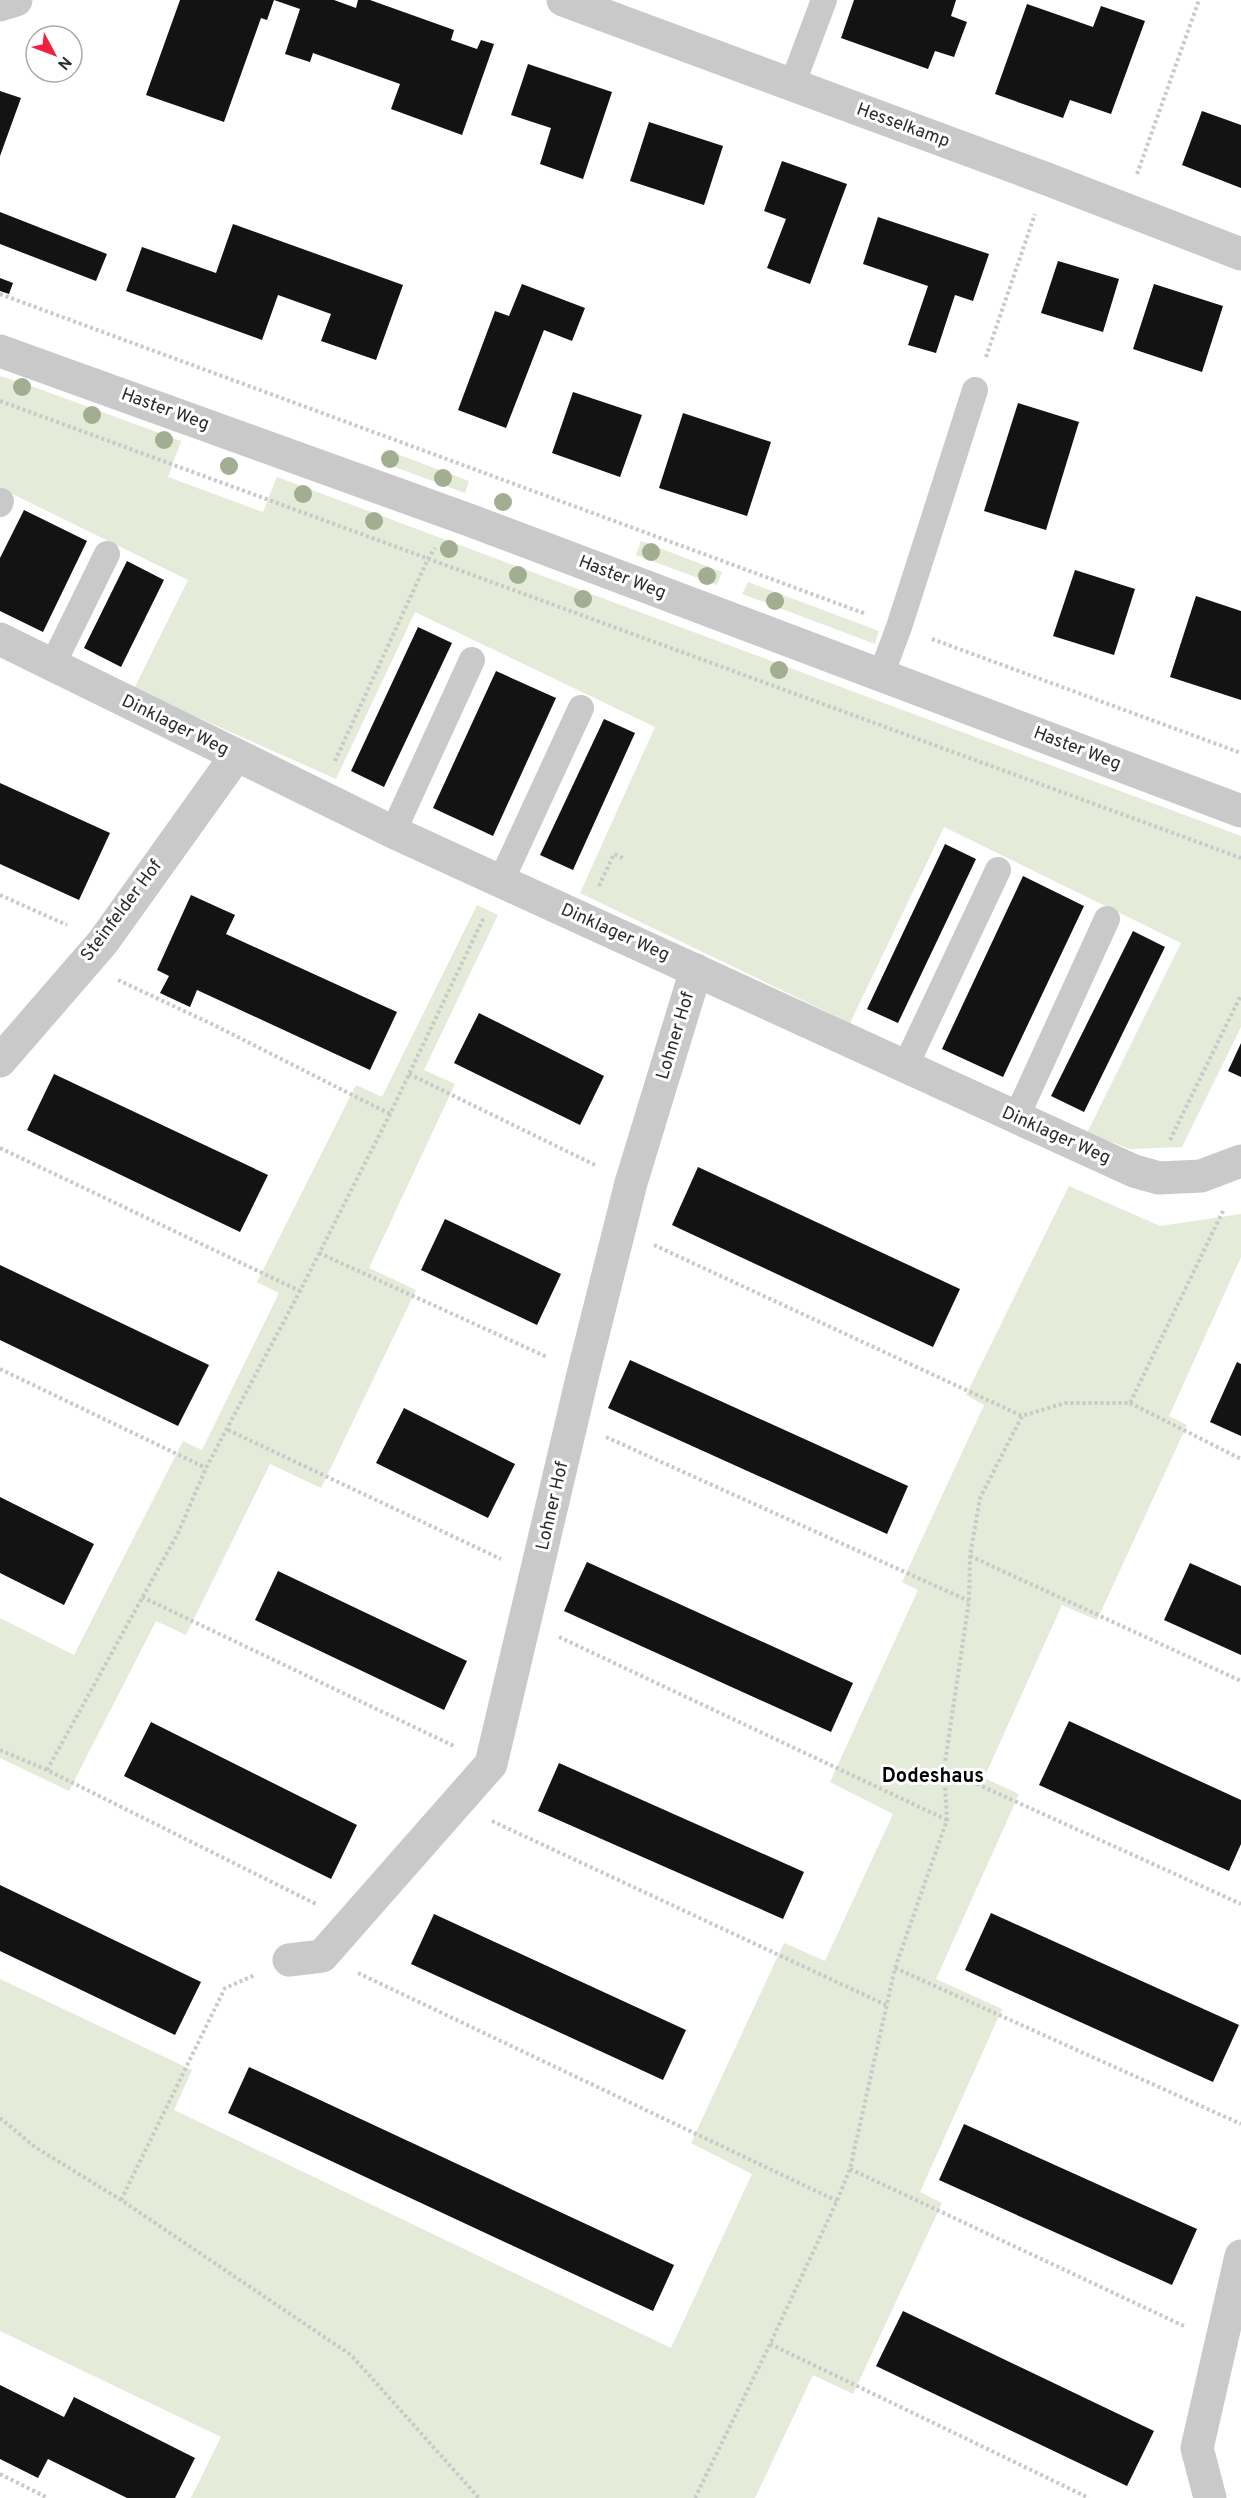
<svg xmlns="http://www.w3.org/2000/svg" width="1241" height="2498" font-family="Overpass,sans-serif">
	<rect width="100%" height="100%" fill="#fff"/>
	<g fill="#e4ebd8">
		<polygon points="0,376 34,387 181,441 168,477 263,512 277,477 1241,836 1241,1027 1182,1147 1130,1149 1087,1133 1181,943 944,827 850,1023 580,893 655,727 415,612 336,779 134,689 188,580 0,488"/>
		<polygon points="389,451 469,481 465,493 384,463"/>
		<polygon points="641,541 722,572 717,585 636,555"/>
		<polygon points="748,582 879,631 875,644 742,594"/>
		<polygon points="477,905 498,915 424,1070 455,1084 369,1268 416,1290 321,1488 270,1464 186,1635 156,1621 69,1791 0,1758 0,1618 74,1655 183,1441 202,1450 279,1293 257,1282 356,1085 382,1097"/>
		<polygon points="1069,1186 1160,1226 1241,1214 1241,1257 1169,1416 1187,1425 1097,1620 1062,1605 984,1778 1019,1794 936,1979 1002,2009 920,2192 942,2203 853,2394 813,2375 755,2498 191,2498 221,2437 0,2331 0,1979 192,2070 174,2110 671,2348 752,2174 691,2143 784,1943 825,1961 893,1814 830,1782 918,1590 902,1582 984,1405 966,1395"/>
	</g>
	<g fill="#131313">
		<polygon points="180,0 274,0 267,20 261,18 224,122 146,95"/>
		<polygon points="274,0 334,0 356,8 358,0 370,0 454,30 451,40 477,49 481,40 494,44 462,135 391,109 400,84 313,53 310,62 285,54 300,9"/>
		<polygon points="854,0 956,0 951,16 967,22 954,57 935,51 928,69 841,38"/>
		<polygon points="1027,4 1093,27 1101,6 1145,21 1111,114 1070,100 1063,118 995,94"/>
		<polygon points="528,64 612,92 583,179 540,164 551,128 511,115"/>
		<polygon points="0,91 21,98 0,156"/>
		<polygon points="1202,111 1241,125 1241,188 1182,165"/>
		<polygon points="649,122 723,146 704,205 630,181"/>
		<polygon points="782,161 847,184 810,284 767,268 786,219 764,211"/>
		<polygon points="0,212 107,254 96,281 0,244"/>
		<polygon points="878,217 989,254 973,301 955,295 936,353 908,345 928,286 863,264"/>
		<polygon points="233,224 403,285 376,360 321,341 331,314 278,295 262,340 126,291 142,247 216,273"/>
		<polygon points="1058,261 1119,279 1103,332 1041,313"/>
		<polygon points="0,278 13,283 9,294 0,291"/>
		<polygon points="522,284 585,308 572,341 544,330 506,428 458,410 495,311 509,316"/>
		<polygon points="1154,284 1223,306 1202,372 1133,349"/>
		<polygon points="573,392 642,415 620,477 552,453"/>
		<polygon points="1018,403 1079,422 1046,530 984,511"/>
		<polygon points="683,413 771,442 747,516 659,488"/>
		<polygon points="24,510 87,541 43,632 0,611 0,558"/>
		<polygon points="127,561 164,580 121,667 84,648"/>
		<polygon points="1075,570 1135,589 1114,655 1053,636"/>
		<polygon points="1196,596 1241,611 1241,700 1170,677"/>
		<polygon points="418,627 452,643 384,787 351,771"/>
		<polygon points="496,671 556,698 493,836 433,808"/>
		<polygon points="604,719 635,733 573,870 540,855"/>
		<polygon points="0,783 110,833 79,900 0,864"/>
		<polygon points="945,844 976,859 898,1023 867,1009"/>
		<polygon points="1023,876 1084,906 1003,1077 942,1049"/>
		<polygon points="191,895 235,915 226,934 397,1012 370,1070 197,990 190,1007 160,993 169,976 157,970"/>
		<polygon points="1133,931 1165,947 1084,1112 1051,1096"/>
		<polygon points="479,1013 604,1076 580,1125 454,1063"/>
		<polygon points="1241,1043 1241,1077 1228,1071"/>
		<polygon points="54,1074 268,1175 240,1232 27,1130"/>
		<polygon points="698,1167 960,1289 933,1347 672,1225"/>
		<polygon points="445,1219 561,1274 537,1325 421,1270"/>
		<polygon points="0,1265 209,1365 178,1426 0,1340"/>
		<polygon points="630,1360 908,1486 887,1534 608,1408"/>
		<polygon points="1237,1362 1241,1364 1241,1436 1210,1422"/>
		<polygon points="404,1408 515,1464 488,1518 376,1463"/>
		<polygon points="0,1497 94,1544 64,1605 0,1573"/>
		<polygon points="587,1562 853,1683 831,1732 564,1611"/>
		<polygon points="1190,1563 1241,1586 1241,1655 1164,1620"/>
		<polygon points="278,1571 467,1661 444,1710 255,1620"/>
		<polygon points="1069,1721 1241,1800 1241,1844 1229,1871 1039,1785"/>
		<polygon points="151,1722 357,1825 331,1879 124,1776"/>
		<polygon points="559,1763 804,1872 783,1919 538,1811"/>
		<polygon points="0,1885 201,1982 175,2035 0,1951"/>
		<polygon points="991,1913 1239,2025 1213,2082 965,1970"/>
		<polygon points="434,1914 686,2030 663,2080 411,1964"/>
		<polygon points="249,2067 674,2265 653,2311 228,2113"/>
		<polygon points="964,2124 1197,2229 1172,2285 939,2180"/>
		<polygon points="903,2311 1154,2431 1127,2486 876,2366"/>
		<polygon points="0,2385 64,2417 74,2397 195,2458 175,2498 127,2498 48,2459 38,2478 0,2459"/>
	</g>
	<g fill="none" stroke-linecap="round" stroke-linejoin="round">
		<g stroke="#c9c9c9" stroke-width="4" stroke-dasharray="3 3" stroke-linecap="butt">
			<polyline points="1137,174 1199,0"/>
			<polyline points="0,294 866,614"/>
			<polyline points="986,357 1035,214"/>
			<polyline points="0,401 1241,858"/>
			<polyline points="932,639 1241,753"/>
			<polyline points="335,761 428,559 435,548"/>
			<polyline points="599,886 614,854 623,858"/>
			<polyline points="0,895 67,925"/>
			<polyline points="118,980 214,1025 390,1114"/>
			<polyline points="409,1074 597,1166"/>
			<polyline points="1170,1140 1241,995"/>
			<polyline points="0,1148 300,1291"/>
			<polyline points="654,1245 1022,1416"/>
			<polyline points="319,1253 547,1357"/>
			<polyline points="0,1369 206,1468"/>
			<polyline points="1130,1403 1241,1459"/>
			<polyline points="228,1430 501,1559"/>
			<polyline points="606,1437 969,1601"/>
			<polyline points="970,1556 1241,1681"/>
			<polyline points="142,1597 456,1747"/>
			<polyline points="559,1637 947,1820"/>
			<polyline points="0,1750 47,1770 316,1904"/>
			<polyline points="944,1769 1241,1904"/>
			<polyline points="47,1770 178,1533 206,1468 300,1291 390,1114 484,917"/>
			<polyline points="492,1821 886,2005"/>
			<polyline points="895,1968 1241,2124"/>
			<polyline points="358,1973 837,2201"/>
			<polyline points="0,2118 35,2147 121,2200 351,2355 479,2498"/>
			<polyline points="850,2169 1186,2327"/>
			<polyline points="121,2200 225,1988 255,1975"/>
			<polyline points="770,2344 1089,2498"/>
			<polyline points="0,2474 48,2498"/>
			<polyline points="695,2498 770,2344 837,2201 850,2169 895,1968 947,1820 944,1769 969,1601 970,1556 980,1498 1022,1416 1065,1403 1130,1403 1224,1209"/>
		</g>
		<g stroke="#c9c9c9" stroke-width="26">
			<polyline points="792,85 824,0"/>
			<polyline points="0,504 1,501"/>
			<polyline points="52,666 107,554"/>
			<polyline points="881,675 899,627 975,390"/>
			<polyline points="393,832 472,660"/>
			<polyline points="501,881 581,708"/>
			<polyline points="905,1067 998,870"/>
			<polyline points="1016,1118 1107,919"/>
		</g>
		<g stroke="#c9c9c9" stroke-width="33">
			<polyline points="563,0 1047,179 1241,254"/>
			<polyline points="0,5 16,0"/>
			<polyline points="0,639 393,832 1134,1171 1159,1178 1201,1176 1241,1161"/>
			<polyline points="0,1061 103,942 236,756"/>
			<polyline points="289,1960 322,1956 491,1764 583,1374 631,1183 696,970"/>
			<polyline points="1210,2498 1197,2448 1241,2256"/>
		</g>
		<polyline stroke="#c9c9c9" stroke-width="33" points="0,351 469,520 1241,811"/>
	</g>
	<g fill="#a1ae91">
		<circle cx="22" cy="387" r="9"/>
		<circle cx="92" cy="415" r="9"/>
		<circle cx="164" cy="440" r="9"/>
		<circle cx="390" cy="459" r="9"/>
		<circle cx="229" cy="466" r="9"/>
		<circle cx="443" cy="478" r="9"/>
		<circle cx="303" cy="494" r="9"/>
		<circle cx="503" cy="502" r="9"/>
		<circle cx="374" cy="521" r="9"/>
		<circle cx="449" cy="549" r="9"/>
		<circle cx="651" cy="552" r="9"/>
		<circle cx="518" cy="575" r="9"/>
		<circle cx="707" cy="576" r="9"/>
		<circle cx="583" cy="599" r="9"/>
		<circle cx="775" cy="601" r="9"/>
		<circle cx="779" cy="670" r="9"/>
	</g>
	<g text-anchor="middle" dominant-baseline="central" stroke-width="6" stroke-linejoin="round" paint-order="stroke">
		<g font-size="18" fill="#2c2c2c" stroke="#fff">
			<text transform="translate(903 126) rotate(20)">Hesselkamp</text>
			<text transform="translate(165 410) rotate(20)">Haster Weg</text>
			<text transform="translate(622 578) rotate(21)">Haster Weg</text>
			<text transform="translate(175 726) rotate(26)">Dinklager Weg</text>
			<text transform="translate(1077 749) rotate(21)">Haster Weg</text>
			<text transform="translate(122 911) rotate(-53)">Steinfelder Hof</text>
			<text transform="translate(615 933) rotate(24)">Dinklager Weg</text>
			<text transform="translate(676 1036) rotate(-73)">Lohner Hof</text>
			<text transform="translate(1056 1136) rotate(24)">Dinklager Weg</text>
			<text transform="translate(553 1506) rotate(-77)">Lohner Hof</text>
		</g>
		<g font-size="20" font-weight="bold" fill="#000" stroke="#fff">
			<text x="933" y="1777">Dodeshaus</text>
		</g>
	</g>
	<g transform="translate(54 54) rotate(131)"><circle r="28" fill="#ffffff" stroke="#ababab" stroke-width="1.5"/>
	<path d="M0-4.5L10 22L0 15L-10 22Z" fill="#f21f42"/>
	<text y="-9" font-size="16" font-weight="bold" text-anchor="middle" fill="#2c2c2c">N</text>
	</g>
</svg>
